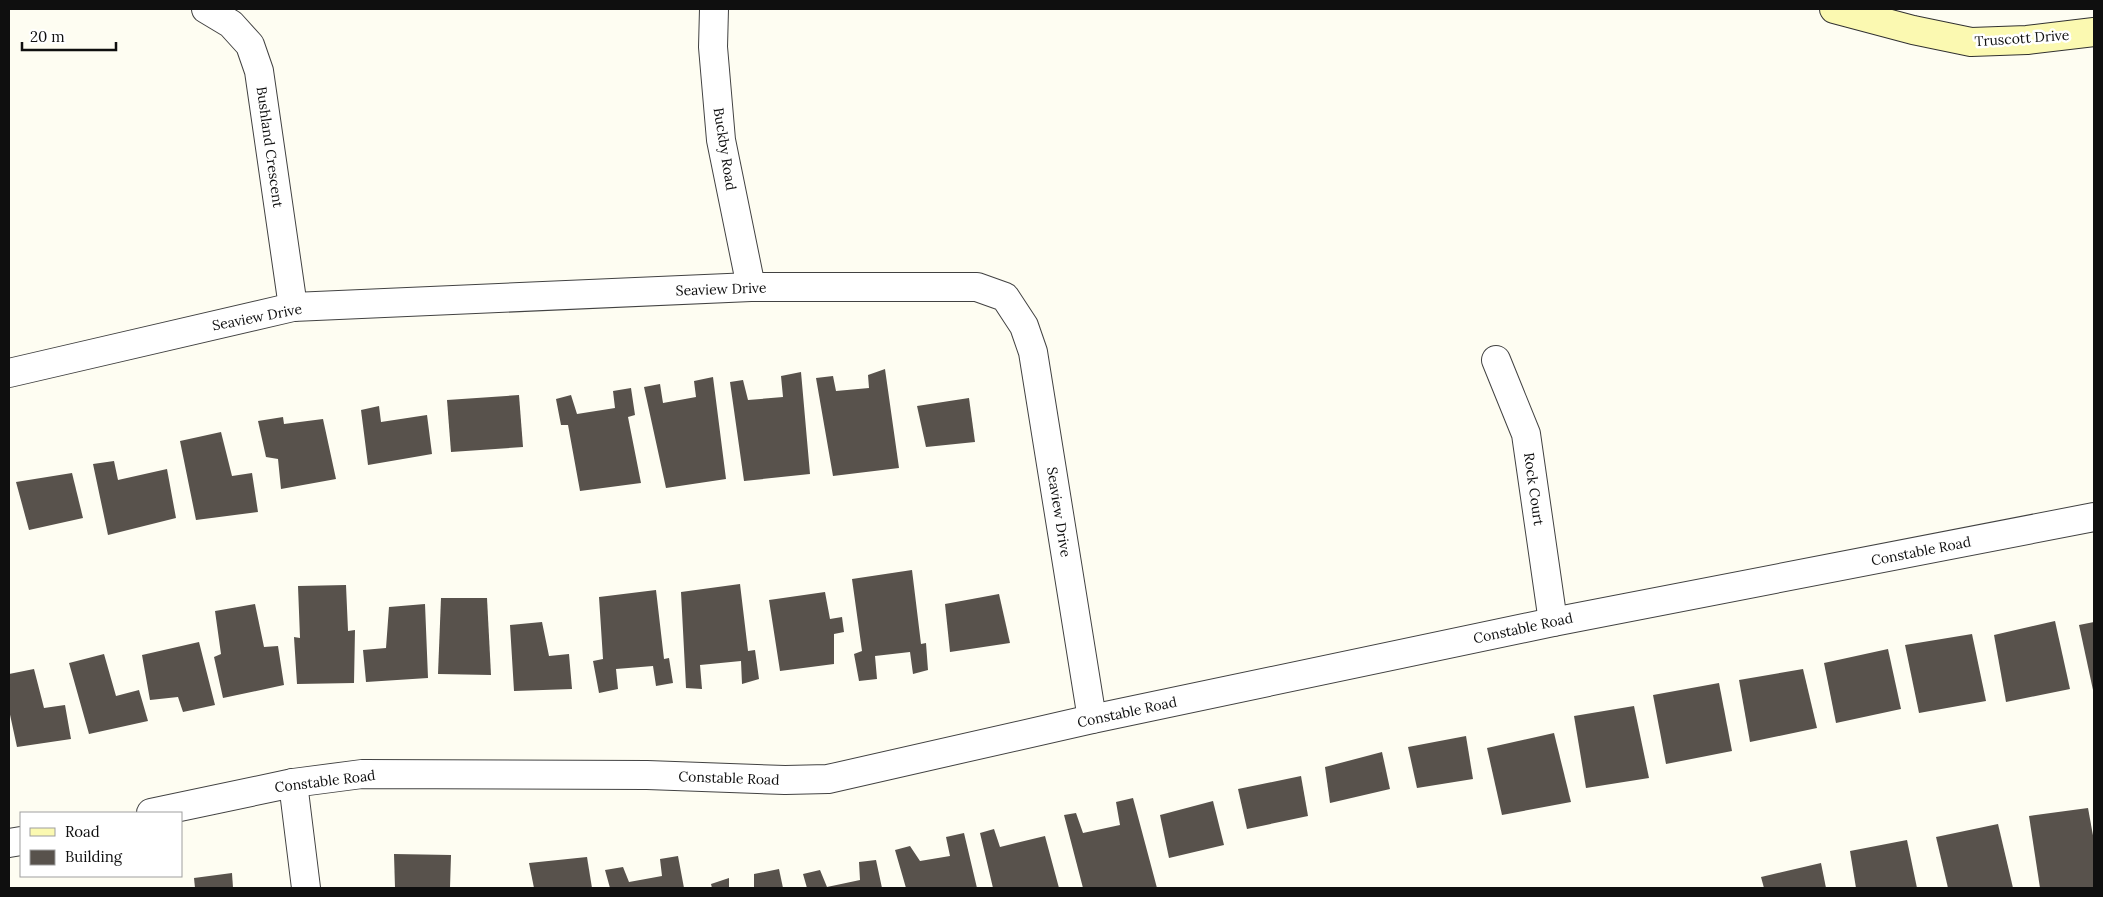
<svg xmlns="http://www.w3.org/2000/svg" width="2103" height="897" font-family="Lora,serif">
	<rect width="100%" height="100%" fill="#fefdf2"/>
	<g fill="#58524c">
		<polygon points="885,369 899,468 833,476 816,378 833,376 836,391 869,388 868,375"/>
		<polygon points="801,372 810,474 744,481 730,382 743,380 748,400 783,397 781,376"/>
		<polygon points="713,377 726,479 666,488 644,387 660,384 663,403 696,397 694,381"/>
		<polygon points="631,388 635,415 628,417 641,483 580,491 568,425 561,425 556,399 571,395 577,414 615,408 613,391"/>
		<polygon points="519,395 523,447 451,452 447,400"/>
		<polygon points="969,398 975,442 926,447 917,406"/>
		<polygon points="379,406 381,422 427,415 432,454 368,465 361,410"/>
		<polygon points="283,417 284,424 323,419 336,479 281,489 278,459 266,457 258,421"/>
		<polygon points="221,432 232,476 252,473 258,512 196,520 180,441"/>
		<polygon points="114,461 118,480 167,469 176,518 108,535 93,464"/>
		<polygon points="72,473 83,518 29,530 16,482"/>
		<polygon points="912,570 921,644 926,643 928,670 913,674 910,652 875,656 877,679 859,681 854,654 862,651 852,579"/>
		<polygon points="740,584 748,651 755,650 759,679 742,684 741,661 700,665 702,689 686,688 681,592"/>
		<polygon points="346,585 348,631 355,630 354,683 297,684 294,637 300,638 298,586"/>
		<polygon points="656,590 664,659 669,658 673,683 656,686 653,666 616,669 618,689 599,693 593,661 603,659 599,597"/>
		<polygon points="825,592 830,619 842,617 844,632 834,634 834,664 780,671 769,600"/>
		<polygon points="999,594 1010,643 950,652 945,604"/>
		<polygon points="441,598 487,598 491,675 438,674"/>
		<polygon points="255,604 264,647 278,646 284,685 223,698 214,657 221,654 215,611"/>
		<polygon points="425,604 428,678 366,682 363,650 386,648 389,607"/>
		<polygon points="2055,621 2070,689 2006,702 1994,635"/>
		<polygon points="542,622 549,656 569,654 572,689 514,691 510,625"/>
		<polygon points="2094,622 2094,690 2093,690 2079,625"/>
		<polygon points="1972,634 1986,701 1919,713 1905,645"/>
		<polygon points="199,642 215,705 183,712 178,697 150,700 142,655"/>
		<polygon points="1888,649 1901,709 1836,723 1824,663"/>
		<polygon points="104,654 116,696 139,690 148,721 89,734 69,663"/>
		<polygon points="34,669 44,708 65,705 71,739 17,747 9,710 9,674"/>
		<polygon points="1803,669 1817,728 1750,742 1739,680"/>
		<polygon points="1719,683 1732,751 1666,764 1653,695"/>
		<polygon points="1634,706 1649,778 1586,788 1574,716"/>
		<polygon points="1554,733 1571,802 1502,815 1487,748"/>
		<polygon points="1466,736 1473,779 1417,788 1408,747"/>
		<polygon points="1382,752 1390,789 1330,803 1325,767"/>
		<polygon points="1301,776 1308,816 1247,829 1238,789"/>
		<polygon points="1133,798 1157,888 1083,888 1064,815 1076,813 1083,833 1120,825 1116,802"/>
		<polygon points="1213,801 1224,845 1169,858 1160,815"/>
		<polygon points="2088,808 2094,841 2094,888 2040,888 2029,816"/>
		<polygon points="1998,824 2013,888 1948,888 1936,837"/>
		<polygon points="994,829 1000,847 1045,836 1059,888 993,888 980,833"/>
		<polygon points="964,833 977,888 906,888 895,850 910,846 920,861 950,856 946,837"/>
		<polygon points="1907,840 1917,888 1856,888 1850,851"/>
		<polygon points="394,854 451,855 450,888 395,888"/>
		<polygon points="678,856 684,888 610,888 605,870 623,867 629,882 662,876 660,859"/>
		<polygon points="587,857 592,888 534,888 529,863"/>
		<polygon points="876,860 882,888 807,888 803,874 820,870 827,887 860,880 859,862"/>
		<polygon points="1821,863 1826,888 1764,888 1761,877"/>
		<polygon points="779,869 783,888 754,888 754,874"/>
		<polygon points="232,873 233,888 195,888 194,878"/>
		<polygon points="729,878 729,888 712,888 711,884"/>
	</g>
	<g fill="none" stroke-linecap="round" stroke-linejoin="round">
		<defs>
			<g id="street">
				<polyline points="206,9 231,24 250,45 259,71 293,307"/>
				<polyline points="714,9 713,47 721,140 751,287"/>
				<polyline points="1496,360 1526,434 1553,622"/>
				<polyline points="9,373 293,307 751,287 977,287 1005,297 1024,326 1033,352 1092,719"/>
				<polyline points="293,783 306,888"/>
				<polyline points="151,813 293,783 362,774 647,775 785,780 828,779 1092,719 1553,622 2094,517"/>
				<polyline points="9,843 21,841"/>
			</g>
			<polyline id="secondary" points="1834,9 1913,30 1971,42 2027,40 2094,32"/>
		</defs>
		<use href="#street" stroke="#424242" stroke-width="30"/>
		<use href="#secondary" stroke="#313131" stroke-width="30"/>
		<use href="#street" stroke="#fff" stroke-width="28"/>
		<use href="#secondary" stroke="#fbf9b1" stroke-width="28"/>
	</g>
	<g text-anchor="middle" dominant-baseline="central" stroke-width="5" stroke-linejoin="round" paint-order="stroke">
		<g font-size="14" fill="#0f0f0f" stroke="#fff">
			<text transform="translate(2022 38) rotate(-4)">Truscott Drive</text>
			<text transform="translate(270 147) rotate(82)">Bushland Crescent</text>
			<text transform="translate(725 149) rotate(81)">Buckby Road</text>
			<text transform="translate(721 289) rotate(-2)">Seaview Drive</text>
			<text transform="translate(257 317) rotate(-11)">Seaview Drive</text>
			<text transform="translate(1534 489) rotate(82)">Rock Court</text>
			<text transform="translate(1059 512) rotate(81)">Seaview Drive</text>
			<text transform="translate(1921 551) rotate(-11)">Constable Road</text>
			<text transform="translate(1523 628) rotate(-12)">Constable Road</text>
			<text transform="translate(1127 712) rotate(-12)">Constable Road</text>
			<text transform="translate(729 778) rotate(2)">Constable Road</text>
			<text transform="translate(325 781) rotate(-7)">Constable Road</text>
		</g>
	</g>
	<rect width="2103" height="897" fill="none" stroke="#0f0f0f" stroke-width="20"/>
	<rect x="20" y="812" width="162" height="65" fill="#ffffff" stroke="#9f9f9f"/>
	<rect x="30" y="828" width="25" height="8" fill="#fbf9b1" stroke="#9f9f9f"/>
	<text x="65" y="837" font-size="15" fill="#0f0f0f">Road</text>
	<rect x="30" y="850" width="25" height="15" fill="#58524c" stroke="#9f9f9f"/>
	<text x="65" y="862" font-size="15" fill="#0f0f0f">Building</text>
	<path d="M22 42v8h94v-8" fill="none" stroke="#0f0f0f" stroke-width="2.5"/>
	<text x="30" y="42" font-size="15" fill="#0f0f0f" stroke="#ffffff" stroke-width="4" paint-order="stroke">20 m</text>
</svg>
